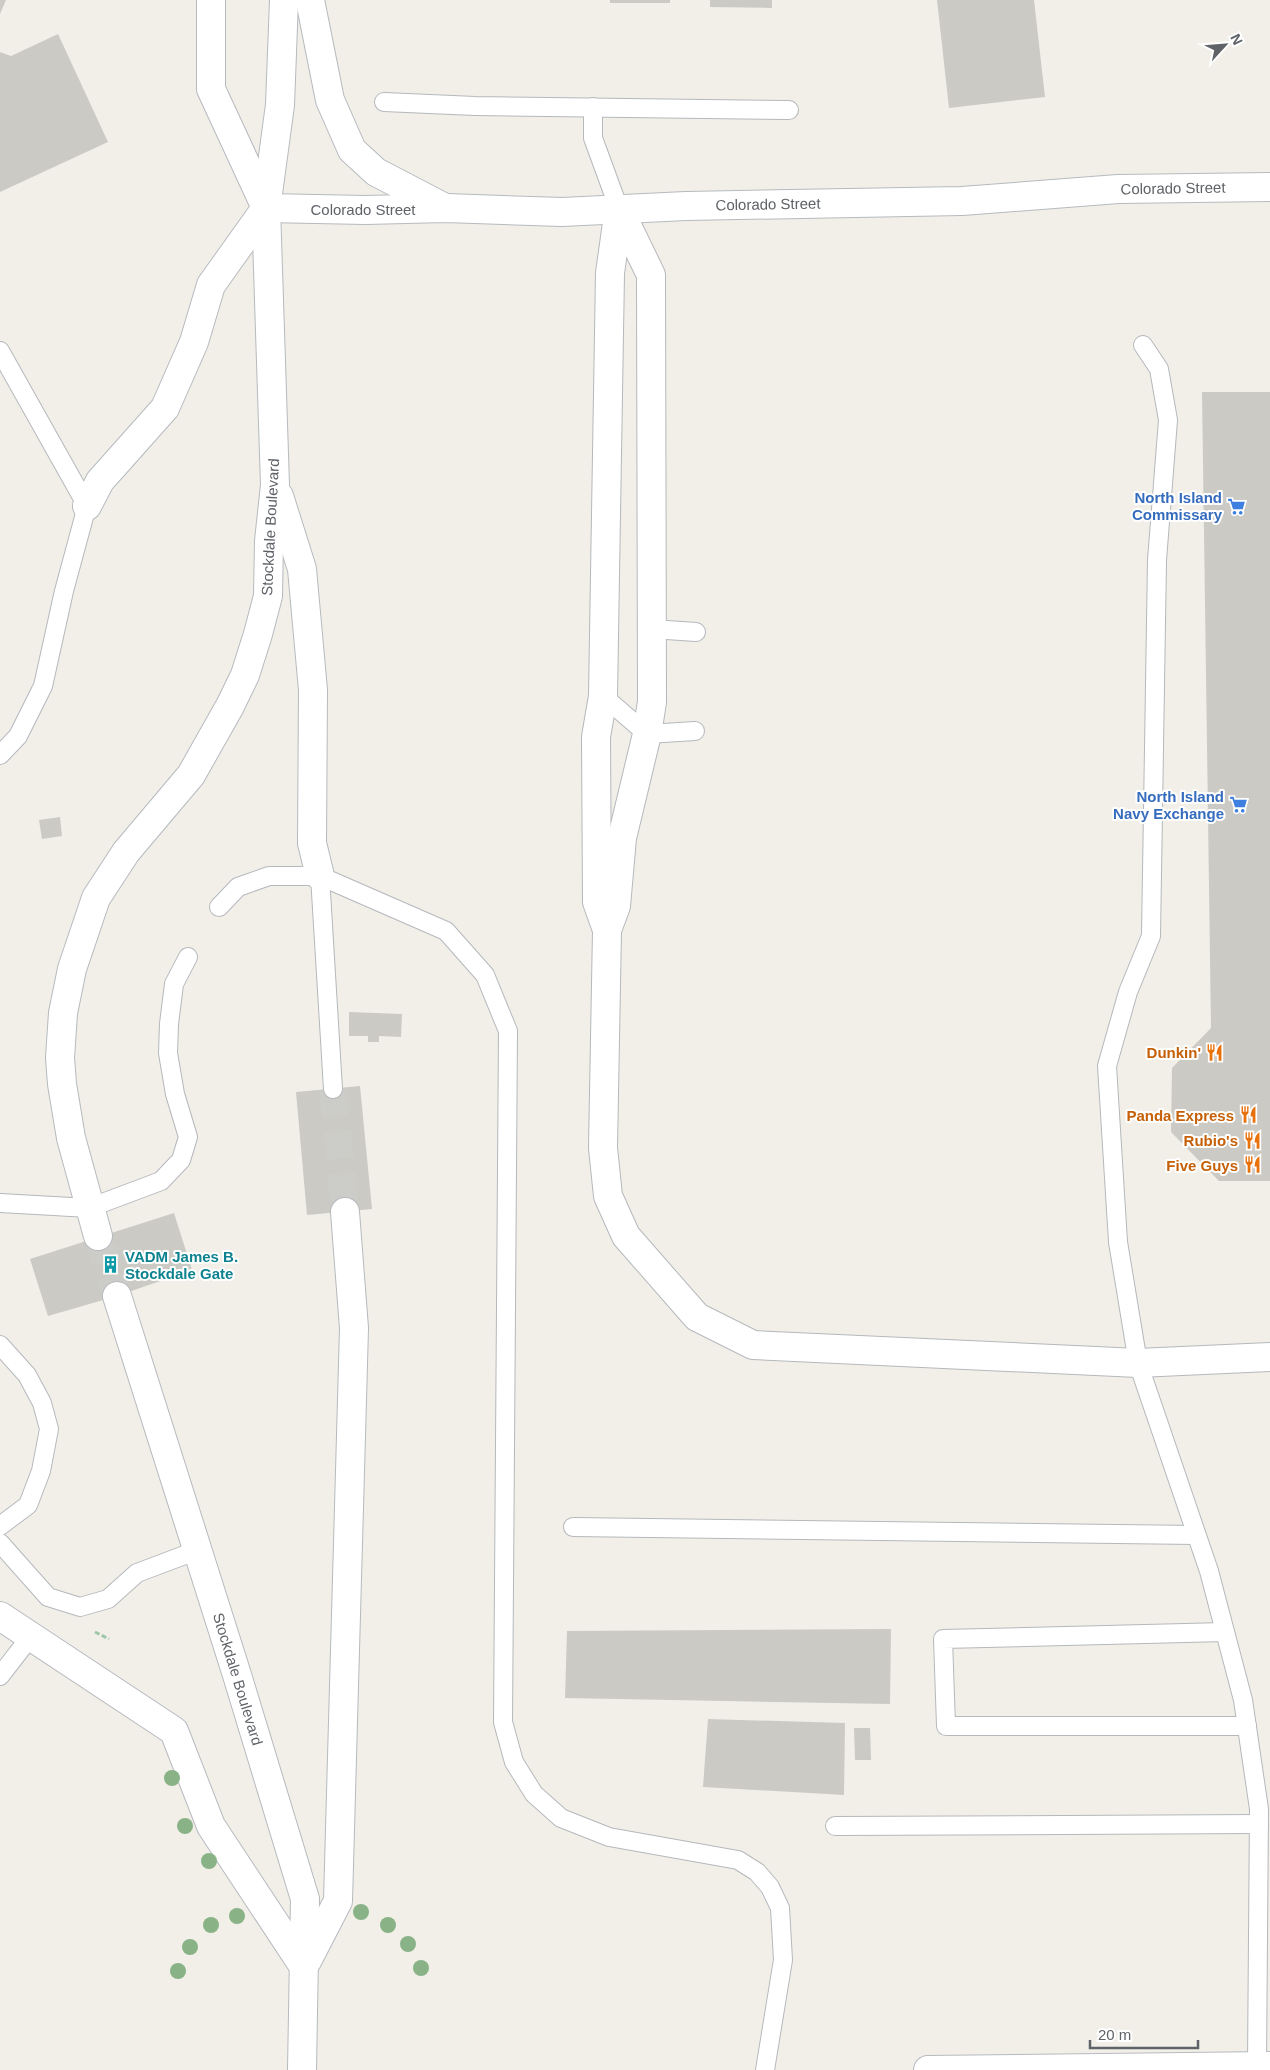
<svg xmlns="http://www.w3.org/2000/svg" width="1270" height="2070" font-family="Arial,sans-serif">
	<rect width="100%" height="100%" fill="#f1efe8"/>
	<g fill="#cccac5">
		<polygon points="0,0 6,0 0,14"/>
		<rect x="610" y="0" width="60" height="3"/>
		<polygon points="710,0 772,0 772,8 710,7"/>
		<polygon points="937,0 1034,0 1045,97 949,108"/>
		<polygon points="58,34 108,142 0,192 0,52 11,56"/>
		<polygon points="1202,392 1270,392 1270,1181 1219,1181 1171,1132 1172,1068 1211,1028"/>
		<polygon points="60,817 62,836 42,839 39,820"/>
		<polygon points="349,1012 402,1014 401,1037 379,1036 379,1042 368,1042 368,1036 349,1036"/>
		<polygon points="360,1086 372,1209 307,1215 296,1092"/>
		<polygon points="174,1213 192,1270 117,1296 48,1316 30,1259"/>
		<polygon points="891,1629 890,1704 565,1698 567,1631"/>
		<polygon points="708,1719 845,1723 844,1795 703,1787"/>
		<polygon points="854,1728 870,1728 871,1760 855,1760"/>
	</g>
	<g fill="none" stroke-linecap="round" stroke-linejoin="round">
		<g stroke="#ccccc8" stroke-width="28" stroke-dasharray="28 14" stroke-linecap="butt">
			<polyline points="333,1089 345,1212"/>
			<polyline points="98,1236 117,1296"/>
		</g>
		<defs>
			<g id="lane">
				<polyline points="384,102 475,106 789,110"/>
				<polyline points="593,107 593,138 619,209"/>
				<polyline points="1143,345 1159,369 1168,420 1157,560 1151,936 1128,992 1107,1066 1118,1242 1138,1363 1209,1571 1243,1700 1259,1809 1257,2065"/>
				<polyline points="0,351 87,506 64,591 43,686 18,736 0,755"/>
				<polyline points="652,629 696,632"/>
				<polyline points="603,696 647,734 695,731"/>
				<polyline points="219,907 238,887 269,876 320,876"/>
				<polyline points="333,1089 320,876 446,931 485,975 508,1031 503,1722 514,1762 534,1794 561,1818 609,1837 738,1860 757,1872 770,1887 780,1908 783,1960 765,2070"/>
				<polyline points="0,1203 89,1208 161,1181 181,1160 188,1137 175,1094 168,1053 169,1024 174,984 188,957"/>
				<polyline points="0,1345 27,1375 42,1403 49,1429 41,1471 28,1505 0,1526"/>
				<polyline points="573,1527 1196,1535"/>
				<polyline points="0,1543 48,1597 80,1607 108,1599 137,1573 198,1550"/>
				<polyline points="1225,1632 943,1639 946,1726 1247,1726"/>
				<polyline points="0,1676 31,1636"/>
				<polyline points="835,1826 1259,1824"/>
			</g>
			<g id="street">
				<polyline points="619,209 651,275 652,702 647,734 622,838 616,906 607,930 603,1148 608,1196 626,1236 697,1317 753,1345 1138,1363 1270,1357"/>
				<polyline points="607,930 597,902 596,737 603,696 610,273 619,209"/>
			</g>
			<g id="secondary">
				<polyline points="211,0 211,89 266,208"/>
				<polyline points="310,0 330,100 352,150 376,172 445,208"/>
				<polyline points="266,208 365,210 446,208 562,212 686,206 962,201 1118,189 1270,187"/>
				<polyline points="279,496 302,569 313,690 312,843 320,876"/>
				<polyline points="87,506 100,481 165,408 194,342 211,285 266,208"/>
				<polyline points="98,1236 71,1138 62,1084 60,1058 63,1013 72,969 96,898 126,852 191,775 230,706 245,675 258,634 268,596 269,541 275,485 266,208 280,105 284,0"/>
				<polyline points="117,1296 237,1675 305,1899 302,2070"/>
				<polyline points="0,1616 174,1731 211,1826 304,1967"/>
				<polyline points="307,1961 338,1901 354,1328 345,1212"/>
				<polyline points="928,2070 1270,2066"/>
			</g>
		</defs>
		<use href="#lane" stroke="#b5b8bc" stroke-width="20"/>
		<use href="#street" stroke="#b5b8bc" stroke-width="30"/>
		<use href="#secondary" stroke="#b6babf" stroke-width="30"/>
		<polyline stroke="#9cc7a9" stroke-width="3" stroke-dasharray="5 2.5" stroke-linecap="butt" points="95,1632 109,1639"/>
		<use href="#lane" stroke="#fff" stroke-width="18"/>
		<use href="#street" stroke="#fff" stroke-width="28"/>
		<use href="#secondary" stroke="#fff" stroke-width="28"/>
	</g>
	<g fill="#89b387">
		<circle cx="172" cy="1778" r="8"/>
		<circle cx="185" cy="1826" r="8"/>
		<circle cx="209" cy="1861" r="8"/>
		<circle cx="361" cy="1912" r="8"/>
		<circle cx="237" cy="1916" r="8"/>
		<circle cx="211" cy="1925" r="8"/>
		<circle cx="388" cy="1925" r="8"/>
		<circle cx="408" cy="1944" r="8"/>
		<circle cx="190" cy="1947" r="8"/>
		<circle cx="421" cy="1968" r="8"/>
		<circle cx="178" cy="1971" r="8"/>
	</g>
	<defs>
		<symbol id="supermarket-bare" viewBox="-9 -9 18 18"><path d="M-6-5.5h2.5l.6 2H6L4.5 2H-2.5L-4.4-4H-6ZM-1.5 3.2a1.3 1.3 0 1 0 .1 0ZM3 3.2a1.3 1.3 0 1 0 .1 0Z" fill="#3f7fe0" stroke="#fff" stroke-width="2.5" paint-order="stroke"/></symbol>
		<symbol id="restaurant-bare" viewBox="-9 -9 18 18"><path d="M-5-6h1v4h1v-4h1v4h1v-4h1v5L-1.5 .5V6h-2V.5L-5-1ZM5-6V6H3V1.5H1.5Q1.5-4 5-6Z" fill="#e8710a" stroke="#fff" stroke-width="2.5" paint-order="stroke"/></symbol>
		<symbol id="building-bare" viewBox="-9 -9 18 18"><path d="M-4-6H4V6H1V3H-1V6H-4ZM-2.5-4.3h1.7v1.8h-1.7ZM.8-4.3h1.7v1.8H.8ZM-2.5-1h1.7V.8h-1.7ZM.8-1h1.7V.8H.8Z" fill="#0f9aa8" stroke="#fff" stroke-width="2.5" paint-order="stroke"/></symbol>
	</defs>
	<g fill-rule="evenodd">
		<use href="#supermarket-bare" x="1224" y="494" width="25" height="25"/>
		<use href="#supermarket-bare" x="1226" y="792" width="25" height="25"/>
		<use href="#restaurant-bare" x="1202" y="1040" width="25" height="25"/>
		<use href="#restaurant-bare" x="1236" y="1102" width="25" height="25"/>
		<use href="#restaurant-bare" x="1240" y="1128" width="25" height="25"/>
		<use href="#restaurant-bare" x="1240" y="1152" width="25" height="25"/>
		<use href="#building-bare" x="98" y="1252" width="25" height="25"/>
	</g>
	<g text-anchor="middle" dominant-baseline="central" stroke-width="4" stroke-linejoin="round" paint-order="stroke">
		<g font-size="15" fill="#5f6368" stroke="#fff">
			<text transform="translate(1173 188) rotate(-1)">Colorado Street</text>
			<text transform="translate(768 204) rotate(-1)">Colorado Street</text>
			<text x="363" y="209">Colorado Street</text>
			<text transform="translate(270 527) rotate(-87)">Stockdale Boulevard</text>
			<text transform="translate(238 1679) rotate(73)">Stockdale Boulevard</text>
		</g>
		<g font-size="15" font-weight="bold" fill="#366cbe" stroke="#fff" text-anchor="end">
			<text x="1222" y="497">North Island<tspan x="1222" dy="17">Commissary</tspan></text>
			<text x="1224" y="796">North Island<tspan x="1224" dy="17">Navy Exchange</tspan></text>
		</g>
		<g font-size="15" font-weight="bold" fill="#c56008" stroke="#fff" text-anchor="end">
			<text x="1201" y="1052">Dunkin'</text>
			<text x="1234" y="1115">Panda Express</text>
			<text x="1238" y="1140">Rubio's</text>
			<text x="1238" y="1165">Five Guys</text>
		</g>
		<g font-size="15" font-weight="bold" fill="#0d838f" stroke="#fff" text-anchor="start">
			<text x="125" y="1256">VADM James B.<tspan x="125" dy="17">Stockdale Gate</tspan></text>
		</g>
	</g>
	<g transform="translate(1225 45) rotate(64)" stroke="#ffffff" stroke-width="4" paint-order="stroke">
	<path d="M0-4L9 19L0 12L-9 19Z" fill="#5f6368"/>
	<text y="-8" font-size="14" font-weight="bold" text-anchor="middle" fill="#5f6368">N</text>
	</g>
	<path d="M1090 2040v8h108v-8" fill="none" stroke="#5f6368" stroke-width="2.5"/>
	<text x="1098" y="2040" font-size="15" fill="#5f6368" stroke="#ffffff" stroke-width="4" paint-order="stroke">20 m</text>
</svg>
